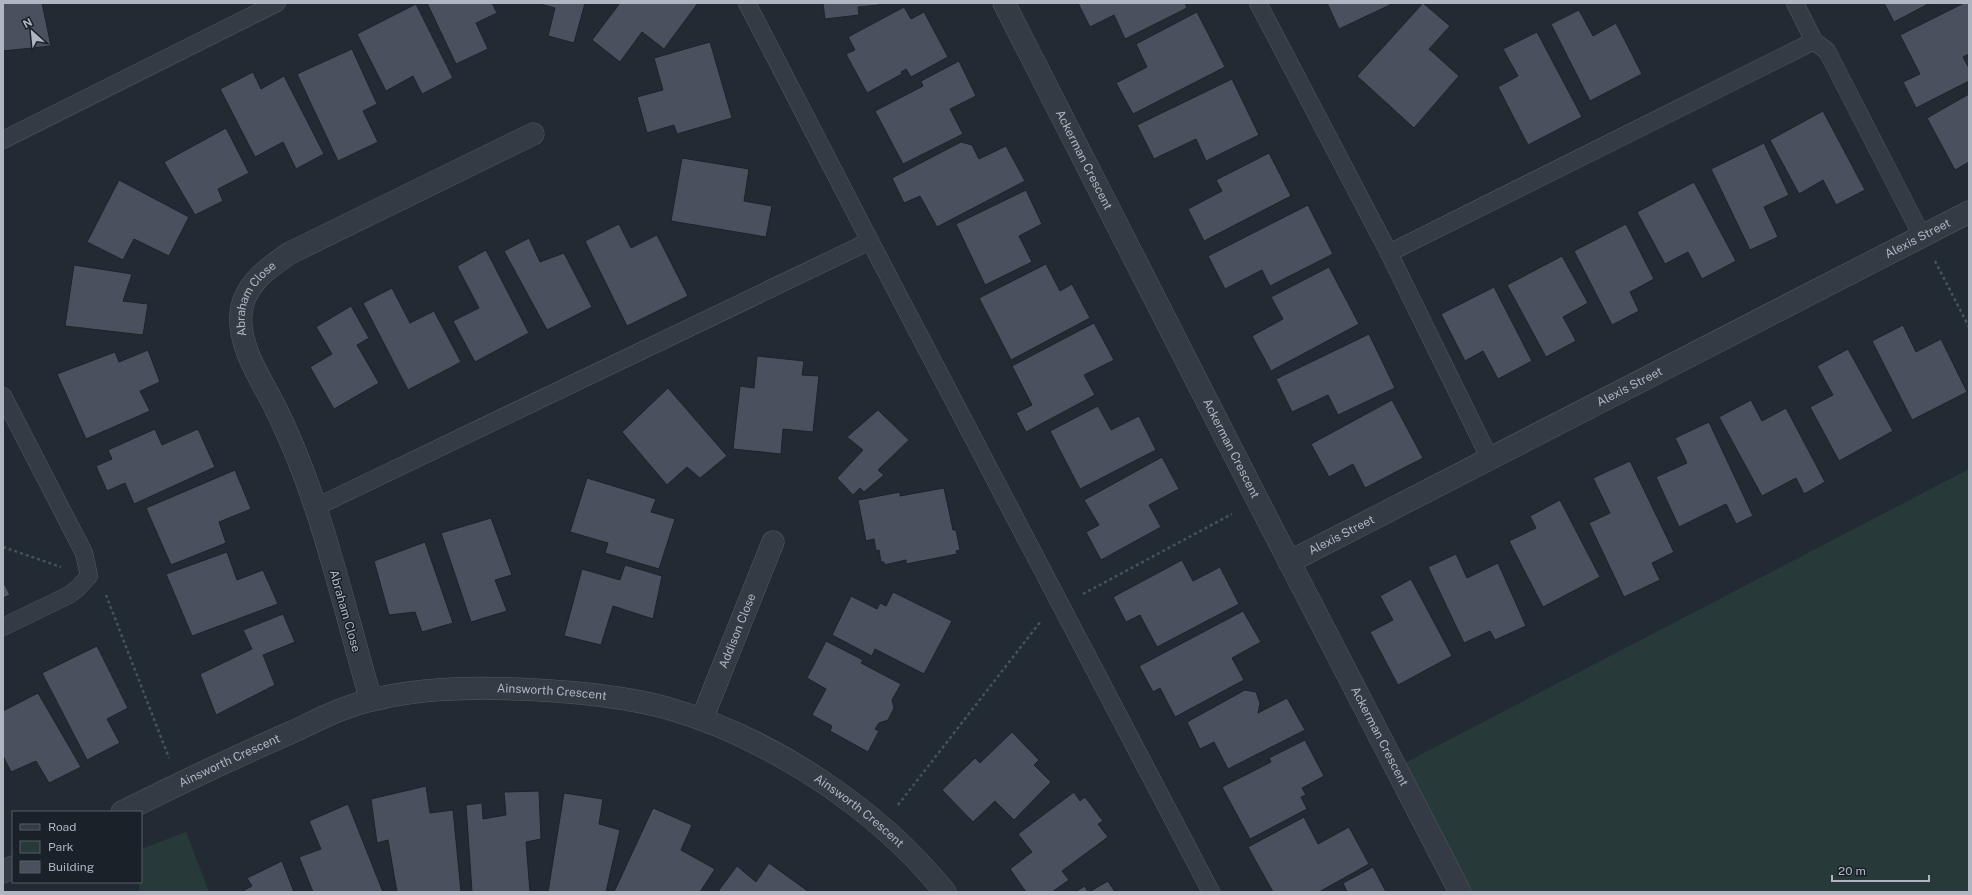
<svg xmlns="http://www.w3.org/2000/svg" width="1972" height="895" font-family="'Public Sans',sans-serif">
	<rect width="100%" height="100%" fill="#222a34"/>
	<g fill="#283939">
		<polygon points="1969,469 1969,892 1460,892 1395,768"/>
		<polygon points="186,832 209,892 139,892 141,849"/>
	</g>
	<g fill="#48515d" stroke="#1d232b">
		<polygon points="3,3 42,3 51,46 3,51"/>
		<polygon points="427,3 492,3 497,13 476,23 488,49 456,64"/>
		<polygon points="537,3 585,3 574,43 548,36 555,8"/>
		<polygon points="620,3 698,3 664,49 642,32 620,62 592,40"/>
		<polygon points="823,3 879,3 879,5 858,7 859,15 825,19"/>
		<polygon points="1078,3 1185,3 1187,8 1125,39 1114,15 1090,27"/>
		<polygon points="1327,3 1394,3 1339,29"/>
		<polygon points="1423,3 1450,26 1429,49 1459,76 1414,128 1357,76"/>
		<polygon points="1884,3 1930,3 1894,22"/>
		<polygon points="1964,3 1969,3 1969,54 1963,57 1969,68 1969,81 1916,108 1903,82 1920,74 1900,35"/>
		<polygon points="416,4 453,78 422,94 413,76 386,91 357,34"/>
		<polygon points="904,7 911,19 924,12 948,57 911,77 906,69 901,72 902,74 867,93 846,54 855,50 848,37"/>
		<polygon points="1579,10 1593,36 1616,23 1642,74 1590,101 1551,24"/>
		<polygon points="1197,12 1225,67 1133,114 1116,83 1147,67 1136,44"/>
		<polygon points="1537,32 1582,117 1528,145 1498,87 1518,76 1503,49"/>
		<polygon points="710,42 732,118 677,134 674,125 647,133 637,97 663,90 654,58"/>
		<polygon points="352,49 377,104 363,111 378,142 338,161 297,74"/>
		<polygon points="959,61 976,96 950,109 963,134 903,164 875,111 923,86 921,81"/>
		<polygon points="253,72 261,89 284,76 324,154 296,169 283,142 255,157 220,89"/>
		<polygon points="1232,79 1259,135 1206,161 1196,139 1154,159 1137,125"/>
		<polygon points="1969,94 1969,162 1955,170 1927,118"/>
		<polygon points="1823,111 1865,190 1836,205 1823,180 1799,194 1770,140"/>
		<polygon points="226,128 249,173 218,189 223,201 195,215 164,162"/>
		<polygon points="961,142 972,145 979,159 1006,146 1025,181 937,227 920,196 904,203 892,178"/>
		<polygon points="1764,143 1789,195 1764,207 1778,237 1750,250 1711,169"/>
		<polygon points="1269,153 1291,196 1204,241 1188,209 1222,191 1216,180"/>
		<polygon points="682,158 749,169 744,201 772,206 766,237 671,221"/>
		<polygon points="119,180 189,217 169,256 134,239 123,260 87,242"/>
		<polygon points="1694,182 1736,261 1702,279 1688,252 1665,264 1637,212"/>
		<polygon points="1026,190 1042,224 1019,236 1032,262 985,285 956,224"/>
		<polygon points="1308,205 1333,254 1270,286 1262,270 1225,289 1208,256"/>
		<polygon points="619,224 631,248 657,235 688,296 627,326 585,241"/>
		<polygon points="1626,224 1654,279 1630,292 1639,311 1612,325 1574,251"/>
		<polygon points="529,238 540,262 564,253 592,307 547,330 504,251"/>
		<polygon points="486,250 529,333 475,362 453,321 479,308 457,266"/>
		<polygon points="1562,256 1588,303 1563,317 1576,341 1546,357 1507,285"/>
		<polygon points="1046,264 1060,291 1072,284 1090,318 1011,360 979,298"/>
		<polygon points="74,265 132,274 123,301 148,304 143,335 65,326"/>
		<polygon points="1329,267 1359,324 1271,371 1252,336 1283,319 1271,297"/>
		<polygon points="1494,287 1532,361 1498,379 1483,351 1465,361 1441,314"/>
		<polygon points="392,288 410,323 434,311 461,362 408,390 363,303"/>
		<polygon points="351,306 369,338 357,345 379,383 334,409 310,367 332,354 316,327"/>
		<polygon points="1094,323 1114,360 1084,375 1095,395 1026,432 1016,413 1032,405 1012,366"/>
		<polygon points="1903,325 1916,352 1941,339 1967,392 1912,420 1872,341"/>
		<polygon points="1369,334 1395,388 1338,415 1328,395 1292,412 1276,379"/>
		<polygon points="1848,349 1893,431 1839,461 1810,407 1833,395 1817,366"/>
		<polygon points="148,350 160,382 140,391 150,411 86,439 57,374 115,352 119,362"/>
		<polygon points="757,356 804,361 802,375 819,376 813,432 783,429 781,454 733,449 740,386 754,388"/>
		<polygon points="668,388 727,456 700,478 687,467 667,485 622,432"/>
		<polygon points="1392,400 1423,458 1365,488 1353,464 1329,477 1311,444"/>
		<polygon points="1751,400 1762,421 1786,408 1825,482 1804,494 1796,478 1762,496 1719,417"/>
		<polygon points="1098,406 1111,430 1139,416 1156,450 1080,489 1050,431"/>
		<polygon points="878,410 909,440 878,470 884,475 864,492 860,488 853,495 837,478 863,450 847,437"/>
		<polygon points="1709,422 1753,516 1736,524 1726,504 1679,527 1656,477 1687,463 1675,438"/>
		<polygon points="155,429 162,445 198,429 215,467 134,504 125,483 107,491 96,466 112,459 108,450"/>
		<polygon points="1162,457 1179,489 1149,505 1161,527 1101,560 1086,532 1099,525 1084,500"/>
		<polygon points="1630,461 1674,552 1652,563 1660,580 1624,597 1589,523 1610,513 1593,478"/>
		<polygon points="235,470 251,509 219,522 226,543 171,565 146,508"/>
		<polygon points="587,478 656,499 651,512 675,519 659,569 605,553 608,543 570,532"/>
		<polygon points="944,488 953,530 956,530 960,550 956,551 957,554 906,564 906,560 884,565 884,562 881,562 879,550 876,551 874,539 866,541 858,500 900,492 900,496"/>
		<polygon points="1560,500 1600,577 1543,607 1509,541 1536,528 1530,516"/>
		<polygon points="491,518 512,575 495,580 507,611 471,622 441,533"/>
		<polygon points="425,542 453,623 422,632 415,612 389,615 374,561"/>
		<polygon points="227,552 237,580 263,570 278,604 192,636 166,574"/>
		<polygon points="1456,554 1467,578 1498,563 1526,626 1495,640 1490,631 1464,643 1428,567"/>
		<polygon points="1182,560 1193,581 1220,567 1239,604 1157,647 1140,615 1126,622 1113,597"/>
		<polygon points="625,565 662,576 653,619 613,606 601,645 564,636 582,569 620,580"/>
		<polygon points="1411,579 1452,656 1398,685 1370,632 1393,620 1380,596"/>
		<polygon points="3,581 10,595 3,598"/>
		<polygon points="893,592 952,621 924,674 875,649 872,656 832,635 851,596 877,609 880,603 886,606"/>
		<polygon points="1243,611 1261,642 1232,658 1244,680 1175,717 1160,688 1153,692 1139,666"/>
		<polygon points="283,614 295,642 263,655 275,685 216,715 200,674 252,649 243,630"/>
		<polygon points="826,641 863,660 861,663 901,684 892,700 894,708 888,720 879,723 875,729 879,731 868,752 830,731 832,726 812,715 826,689 807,678"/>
		<polygon points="97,646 128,708 107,719 120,743 87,760 42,673"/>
		<polygon points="1245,690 1256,692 1260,703 1258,713 1287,698 1305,730 1228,769 1214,742 1200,749 1187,722"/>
		<polygon points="38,693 81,767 49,783 36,761 11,772 3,756 3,711"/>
		<polygon points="1012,732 1039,760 1034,765 1051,782 1014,820 995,801 973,822 942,790 975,758 980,763"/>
		<polygon points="1305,740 1324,776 1302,788 1306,795 1301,797 1307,809 1250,839 1222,787 1271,762 1269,758"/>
		<polygon points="426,786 430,813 453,810 461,892 397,892 388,840 377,843 371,799"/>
		<polygon points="539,791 541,839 526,842 530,892 472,892 466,805 482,803 483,819 506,815 504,792"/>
		<polygon points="1074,792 1080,801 1085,797 1103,821 1098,824 1108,837 1062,871 1069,880 1052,892 1026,892 1010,869 1032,852 1018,834"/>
		<polygon points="564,793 603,799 599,824 620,830 606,892 548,892"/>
		<polygon points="348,804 383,892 313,892 299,857 321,849 309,821"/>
		<polygon points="653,808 692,825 681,850 715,869 700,892 614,892"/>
		<polygon points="1304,817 1318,844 1349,827 1369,864 1319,892 1273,892 1248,847"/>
		<polygon points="282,861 294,892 241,892 252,886 247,878"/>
		<polygon points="769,863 809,892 721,892 719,890 737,866 756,882"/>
		<polygon points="1373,867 1386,892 1347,892 1343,883"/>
		<polygon points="1108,881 1115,892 1089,892"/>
		<polygon points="1085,886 1088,892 1075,892"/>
	</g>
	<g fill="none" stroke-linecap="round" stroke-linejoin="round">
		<defs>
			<g id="lane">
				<polyline points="747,3 870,241 1211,892"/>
				<polyline points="1258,3 1389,253 1490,459"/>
				<polyline points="1795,3 1814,41 1827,51 1922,236"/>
				<polyline points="3,140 277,3"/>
				<polyline points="1389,253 1814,41"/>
				<polyline points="3,396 84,553 89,576 78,588 69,595 3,627"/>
				<polyline points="316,507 870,241"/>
			</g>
			<g id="street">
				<path id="s1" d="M1004 3 1258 501 1460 892"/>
				<path id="s2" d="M1289 562 1969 212"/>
				<path id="s3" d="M371 700C342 602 321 499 275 407 261 379 238 346 241 314 243 285 268 268 290 253L533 134"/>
				<path id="s4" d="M702 719 773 542"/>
				<path id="s5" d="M122 812C178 784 235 757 292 732 318 720 344 706 372 700 419 688 470 687 518 689 567 691 619 695 667 708 771 738 877 808 945 892"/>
				<polyline points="3,872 13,867"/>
			</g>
		</defs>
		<use href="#lane" stroke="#525962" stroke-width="18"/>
		<use href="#street" stroke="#525962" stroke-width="23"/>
		<g stroke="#455457" stroke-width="2.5" stroke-dasharray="3 3" stroke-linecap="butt">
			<polyline points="1935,261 1969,327"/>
			<polyline points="3,547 61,567"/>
			<polyline points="1083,594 1232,514"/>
			<polyline points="106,595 169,758"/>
			<polyline points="898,805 1041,621"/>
		</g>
		<use href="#lane" stroke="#353b45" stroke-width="17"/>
		<use href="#street" stroke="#353b45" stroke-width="22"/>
	</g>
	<g text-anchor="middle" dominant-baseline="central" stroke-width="3" stroke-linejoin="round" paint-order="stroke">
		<g font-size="12" fill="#afb6c1" stroke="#1b2129">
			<text stroke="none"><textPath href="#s1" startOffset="176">Ackerman Crescent</textPath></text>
			<text stroke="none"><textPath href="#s2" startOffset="707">Alexis Street</textPath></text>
			<text stroke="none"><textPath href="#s3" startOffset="429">Abraham Close</textPath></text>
			<text stroke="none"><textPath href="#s2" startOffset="383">Alexis Street</textPath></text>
			<text stroke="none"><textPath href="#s1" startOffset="500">Ackerman Crescent</textPath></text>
			<text stroke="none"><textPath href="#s2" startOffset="59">Alexis Street</textPath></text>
			<text transform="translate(345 611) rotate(74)">Abraham Close</text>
			<text stroke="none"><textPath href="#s4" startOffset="95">Addison Close</textPath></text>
			<text stroke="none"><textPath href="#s5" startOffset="455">Ainsworth Crescent</textPath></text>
			<text stroke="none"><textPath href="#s1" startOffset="824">Ackerman Crescent</textPath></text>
			<text stroke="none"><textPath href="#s5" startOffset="119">Ainsworth Crescent</textPath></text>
			<text stroke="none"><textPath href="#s5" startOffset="791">Ainsworth Crescent</textPath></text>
		</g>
	</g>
	<rect width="1972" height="895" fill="none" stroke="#afb6c1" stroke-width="8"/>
	<rect x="12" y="811" width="130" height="72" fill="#1b2129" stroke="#565d66"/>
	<rect x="20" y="824" width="20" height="6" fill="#353b45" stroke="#565d66"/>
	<text x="48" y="831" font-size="12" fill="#afb6c1">Road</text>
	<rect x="20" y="841" width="20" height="12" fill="#283939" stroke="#565d66"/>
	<text x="48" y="851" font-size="12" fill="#afb6c1">Park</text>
	<rect x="20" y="861" width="20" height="12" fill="#48515d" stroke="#565d66"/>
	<text x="48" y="871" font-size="12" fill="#afb6c1">Building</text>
	<g transform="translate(32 32) rotate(333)" stroke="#1b2129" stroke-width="3" paint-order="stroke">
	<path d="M0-3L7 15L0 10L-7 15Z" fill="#afb6c1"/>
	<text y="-6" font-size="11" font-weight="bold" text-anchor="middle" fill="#afb6c1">N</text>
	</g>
	<path d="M1832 875v6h97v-6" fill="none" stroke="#afb6c1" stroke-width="2"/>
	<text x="1838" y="875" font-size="12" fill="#afb6c1" stroke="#1b2129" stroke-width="3" paint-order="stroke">20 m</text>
</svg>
